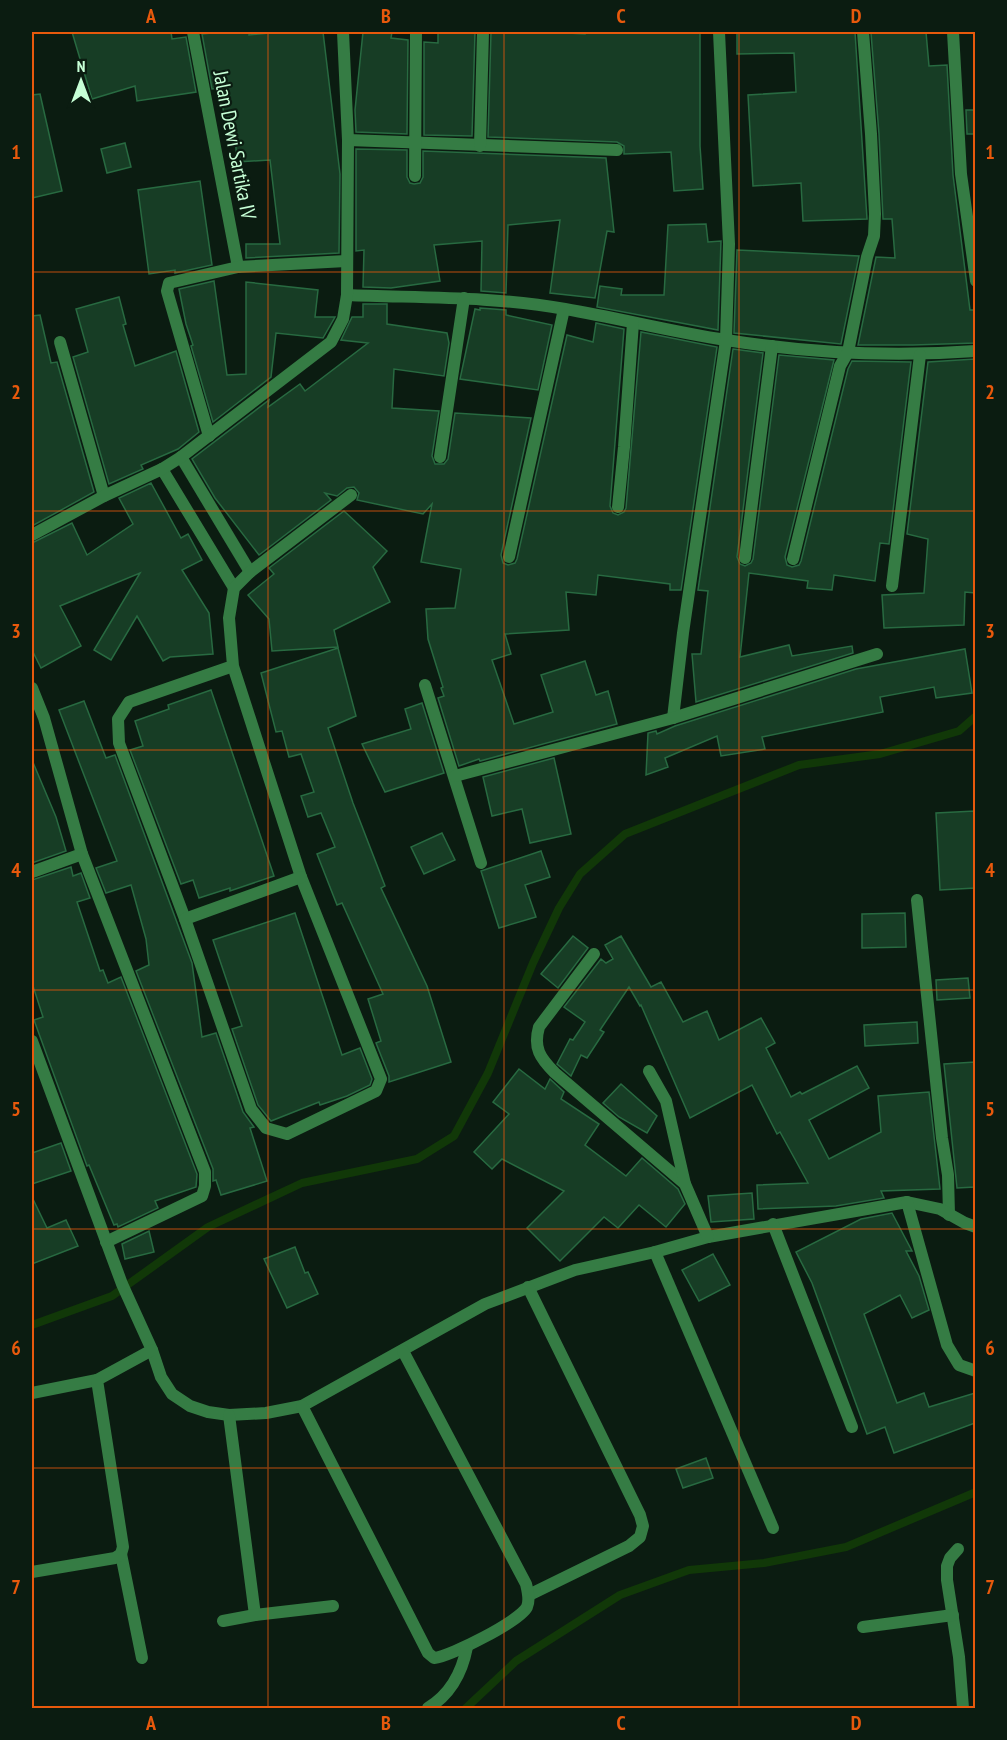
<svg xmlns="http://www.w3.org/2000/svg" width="1007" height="1740" font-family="'PT Sans Narrow',sans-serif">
	<rect width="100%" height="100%" fill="#0b1c11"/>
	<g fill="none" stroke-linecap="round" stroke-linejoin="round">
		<g stroke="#113808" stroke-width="8">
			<polyline points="32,1325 112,1296 208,1227 302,1183 417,1159 454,1136 488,1073 533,963 559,908 580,874 625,834 799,765 880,754 959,731 976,716"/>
			<polyline points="466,1708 516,1661 620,1595 689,1570 764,1563 846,1547 976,1492"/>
		</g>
	</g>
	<g fill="#173d25" stroke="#286a41" stroke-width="1.5">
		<polygon points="72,32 171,32 172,39 186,37 196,92 137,101 135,86 92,99"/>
		<polygon points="221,32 249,32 249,35 280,32 323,32 340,174 339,253 246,258 246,244 280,244 270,160 237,162 234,121 225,122 220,88 212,89 202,34"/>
		<polygon points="363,32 392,32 391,38 408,40 407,134 356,132 355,110"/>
		<polygon points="438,32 475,32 472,136 424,135 424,42 438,43"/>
		<polygon points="491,32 549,32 585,34 585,32 700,32 700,146 703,189 674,191 671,152 624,154 624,146 617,142 488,137"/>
		<polygon points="737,32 855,32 867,219 803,221 801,183 753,186 748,95 796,92 794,53 737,54"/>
		<polygon points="886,32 926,32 929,66 947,65 953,175 970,310 975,310 975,343 913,345 858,345 876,257 895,258 892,219 883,219 879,134 871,33"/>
		<polygon points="40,94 62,191 32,198 32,95"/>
		<polygon points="966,110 975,110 975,134 967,134"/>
		<polygon points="125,143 131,167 107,173 101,149"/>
		<polygon points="356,149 407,150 407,177 410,183 414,184 420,183 423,177 423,151 606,158 614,232 607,231 595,298 550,293 560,220 508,225 506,293 481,291 482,241 434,245 440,281 391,288 363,287 364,250 356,251"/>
		<polygon points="200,181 212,265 175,273 175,270 149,274 138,190"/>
		<polygon points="706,224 708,242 721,241 718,330 597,307 600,286 622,289 621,295 664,295 668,225"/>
		<polygon points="737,250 859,256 841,344 734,333"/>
		<polygon points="214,281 227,375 246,374 246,282 318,290 315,317 335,317 323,338 276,333 271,377 213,422 191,346 193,345 186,324 179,289"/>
		<polygon points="119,297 126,324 123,325 135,366 176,351 199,432 178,449 141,465 143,469 109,484 73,357 88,352 76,309"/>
		<polygon points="363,304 387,304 387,324 447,333 449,343 444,376 394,369 392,408 439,411 432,456 435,464 444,464 448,459 455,413 531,418 501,555 503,563 508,565 515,563 517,559 567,335 593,342 596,323 624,329 610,506 613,513 618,515 624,512 626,508 641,332 717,347 681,590 670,590 670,584 598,575 596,595 566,592 569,630 505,634 511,654 492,660 514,724 553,712 541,675 585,661 596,695 608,691 617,724 480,761 479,759 459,766 438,698 444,696 441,688 443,687 428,639 426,609 455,608 461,569 421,562 432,504 423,514 357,500 359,493 354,487 347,488 337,496 325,493 331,500 259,555 215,498 192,459 269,400 268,407 300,384 305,391 368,343 341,340 352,317 363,317"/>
		<polygon points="480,308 506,310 506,315 552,325 538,390 460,379 475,309 480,310"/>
		<polygon points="40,315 51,363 57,362 94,492 32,526 32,316"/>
		<polygon points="733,349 763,353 737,557 740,564 745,566 751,563 753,559 779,355 834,360 785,557 787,565 792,567 799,565 801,561 848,369 852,361 911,362 889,544 880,543 875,581 834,575 832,590 807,588 808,581 749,573 740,657 789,645 792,656 852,646 853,653 696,702 692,654 701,654 708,591 698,590"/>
		<polygon points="975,359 975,593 965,592 964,625 884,628 882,595 924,593 928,539 907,534 928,362"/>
		<polygon points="151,483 181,538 188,534 202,560 182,570 209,613 213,654 170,657 163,661 137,616 111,660 94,650 140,573 60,606 81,646 41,668 32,650 32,543 72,523 87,555 133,524 119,498"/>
		<polygon points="344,511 387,551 373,567 390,602 334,630 338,647 272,651 269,619 248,595 274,574 269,568"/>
		<polygon points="338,648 356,716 328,728 353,803 385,886 381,888 427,986 451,1062 389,1082 389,1076 376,1043 381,1041 368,999 383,994 342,903 337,905 317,854 335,847 321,813 308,817 301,796 314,792 301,754 289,757 282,731 276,732 261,673"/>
		<polygon points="965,649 972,693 936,698 934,687 880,697 883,712 762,737 765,749 721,756 717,736 665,758 668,767 646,775 648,733 656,731 657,734 675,726 856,669"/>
		<polygon points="211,690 274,876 230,891 230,888 199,898 193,880 181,884 130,750 143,746 135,721 169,709 168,705"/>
		<polygon points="84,701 106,758 115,755 192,963 202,1037 216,1033 243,1112 254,1127 250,1128 267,1181 221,1195 216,1180 213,1181 213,1169 136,971 149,965 146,939 131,885 106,893 96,868 117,861 59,710"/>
		<polygon points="422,703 444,773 385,792 362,744 411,729 405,709"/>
		<polygon points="554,758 571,834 530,843 522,809 492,816 483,777"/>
		<polygon points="32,760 56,817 66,851 32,863"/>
		<polygon points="975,811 975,888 940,890 936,813"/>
		<polygon points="442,833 455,860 424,874 411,847"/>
		<polygon points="541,851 550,877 525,885 536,917 499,928 481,871"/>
		<polygon points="71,867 73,876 81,873 90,898 77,902 100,971 103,970 108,983 121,977 197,1174 196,1187 155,1201 158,1208 118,1227 117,1224 114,1225 89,1165 87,1166 34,1020 43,1017 32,983 32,880"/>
		<polygon points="295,913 342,1055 360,1048 372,1079 370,1085 347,1096 320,1105 319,1102 271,1121 258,1105 232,1029 242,1026 213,940"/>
		<polygon points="905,913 906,947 862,948 862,914"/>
		<polygon points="573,936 588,948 558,988 541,974"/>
		<polygon points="621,936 651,987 661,982 683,1022 707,1011 719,1040 761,1018 775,1043 766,1048 791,1097 800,1092 802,1094 857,1066 869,1088 809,1120 829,1159 881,1132 878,1096 929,1092 940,1189 881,1191 884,1198 836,1206 758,1209 757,1185 808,1183 780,1132 777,1134 752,1085 690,1118 641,1005 640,1006 629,987 600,1030 604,1032 587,1058 581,1055 571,1076 557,1064 570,1039 573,1040 585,1022 564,1007 601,959 606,963 613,959 605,945"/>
		<polygon points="968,978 970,998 937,1000 936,980"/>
		<polygon points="917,1022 918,1043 865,1046 864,1025"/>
		<polygon points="975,1062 975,1187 957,1188 944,1064"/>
		<polygon points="519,1069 545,1089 550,1079 564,1092 561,1099 599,1124 585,1145 626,1176 642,1158 678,1189 685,1204 666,1227 639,1205 618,1228 604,1217 560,1261 527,1228 564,1191 502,1159 492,1169 474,1152 509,1114 493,1102"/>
		<polygon points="621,1084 657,1116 647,1133 619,1117 603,1103"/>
		<polygon points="61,1143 71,1171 32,1184 32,1153"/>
		<polygon points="752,1193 754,1219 711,1222 708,1196"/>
		<polygon points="32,1197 47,1228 66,1220 78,1246 32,1264"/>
		<polygon points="892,1213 912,1251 906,1251 919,1276 929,1310 912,1318 900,1295 864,1314 897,1403 924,1393 929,1407 975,1393 975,1423 894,1453 885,1427 867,1434 812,1283 796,1252 861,1219"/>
		<polygon points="149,1231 154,1252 125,1259 122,1244"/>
		<polygon points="295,1247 305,1273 308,1272 318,1294 287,1308 264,1259"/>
		<polygon points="713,1254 730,1285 699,1301 682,1270"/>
		<polygon points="706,1458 713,1478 683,1488 676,1469"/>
	</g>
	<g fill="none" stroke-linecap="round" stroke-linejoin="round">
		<g stroke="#357c44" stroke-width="12">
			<polyline points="193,32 238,267"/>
			<polyline points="953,32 961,174 976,281"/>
			<polyline points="348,140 617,150"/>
			<polyline points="480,146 483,32"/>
			<polyline points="415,176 416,32"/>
			<path d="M347 295C420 298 493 296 565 309 619 318 672 332 726 340 808 353 893 357 976 351"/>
			<polyline points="60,342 104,496"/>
			<polyline points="209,436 167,291 169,283 238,267 346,261"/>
			<polyline points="181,457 250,572"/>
			<polyline points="440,457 464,298"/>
			<polyline points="162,469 234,588"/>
			<polyline points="618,507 624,447 633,323"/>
			<polyline points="32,535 104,496 162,469 181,457 331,342 343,319 347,295 348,140 343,32"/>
			<polyline points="509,557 564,309"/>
			<polyline points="745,558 772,346"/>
			<polyline points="793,559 840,366 848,352 867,257 874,236 875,214 871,134 863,32"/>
			<polyline points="892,586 920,355"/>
			<polyline points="233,666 129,702 118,719 119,743 185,919 251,1109 266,1128 287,1134 376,1091 381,1079 301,877 233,666 229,618 234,588 250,572 351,495"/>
			<polyline points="425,685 481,863"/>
			<polyline points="32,688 44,718 82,854 205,1172 205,1186 202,1196 106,1242"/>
			<polyline points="673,718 683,633 726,340 729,244 719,32"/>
			<polyline points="455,776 673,718 877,654"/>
			<polyline points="32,872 82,854"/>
			<polyline points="917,900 942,1138 948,1175 949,1215"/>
			<polyline points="185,919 301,877"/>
			<path d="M594 954 539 1027C533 1048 540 1058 555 1073L685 1184"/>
			<polyline points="32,1041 122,1284 152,1350 161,1377 172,1394 190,1406 208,1412 229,1415 266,1413 302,1406 485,1304 575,1270 655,1252 708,1237 907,1202 940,1209 965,1223 976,1227"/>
			<polyline points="649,1071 666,1101 685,1184 708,1237"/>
			<polyline points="907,1202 947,1345 959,1365 976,1371"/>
			<polyline points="773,1224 852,1427"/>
			<polyline points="655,1252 773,1528"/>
			<polyline points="528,1287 640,1515 643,1526 640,1537 629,1546 529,1595"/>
			<polyline points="32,1393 97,1380"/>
			<path d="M302 1406 428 1653 434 1658C451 1656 520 1621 527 1607 530 1600 528 1592 526 1584L403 1351"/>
			<polyline points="229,1415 255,1615"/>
			<polyline points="958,1549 950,1558 947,1566 947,1580 959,1657 963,1708"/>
			<polyline points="121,1554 142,1658"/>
			<polyline points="32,1572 115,1558 121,1554 123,1547 97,1380 152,1350"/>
			<polyline points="223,1621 255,1615 333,1606"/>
			<polyline points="863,1627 953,1615"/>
			<path d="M428 1708C451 1694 462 1673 467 1647"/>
		</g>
	</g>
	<path fill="none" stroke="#e8590c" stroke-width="1.5" stroke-opacity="0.55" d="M268 32V1708M504 32V1708M739 32V1708M32 272H976M32 511H976M32 750H976M32 990H976M32 1229H976M32 1468H976"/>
	<g text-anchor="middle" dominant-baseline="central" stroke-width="4.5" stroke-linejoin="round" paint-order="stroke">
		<g font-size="21" fill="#c6ffd6" stroke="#0b1c11">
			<text transform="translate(235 145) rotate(79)">Jalan Dewi Sartika IV</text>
		</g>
	</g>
	<rect width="1007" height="1740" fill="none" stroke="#0b1c11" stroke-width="66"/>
	<g transform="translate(81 81)" stroke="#0b1c11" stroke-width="4.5" paint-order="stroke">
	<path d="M0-4.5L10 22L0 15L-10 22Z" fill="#c6ffd6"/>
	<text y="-9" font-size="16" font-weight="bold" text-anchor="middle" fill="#c6ffd6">N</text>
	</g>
	<rect x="33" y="33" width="941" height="1674" fill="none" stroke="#e8590c" stroke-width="2"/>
	<g font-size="20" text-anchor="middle" font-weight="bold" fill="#e8590c">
		<text x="151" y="23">A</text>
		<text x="386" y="23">B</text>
		<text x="621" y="23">C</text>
		<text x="856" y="23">D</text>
		<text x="16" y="159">1</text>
		<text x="990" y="159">1</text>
		<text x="16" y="399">2</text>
		<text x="990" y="399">2</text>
		<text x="16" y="638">3</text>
		<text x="990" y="638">3</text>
		<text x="16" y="877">4</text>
		<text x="990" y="877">4</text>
		<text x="16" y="1116">5</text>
		<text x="990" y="1116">5</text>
		<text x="16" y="1355">6</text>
		<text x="990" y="1355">6</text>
		<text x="16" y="1594">7</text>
		<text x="990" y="1594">7</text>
		<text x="151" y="1730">A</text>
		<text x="386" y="1730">B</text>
		<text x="621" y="1730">C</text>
		<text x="856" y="1730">D</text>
	</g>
</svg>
